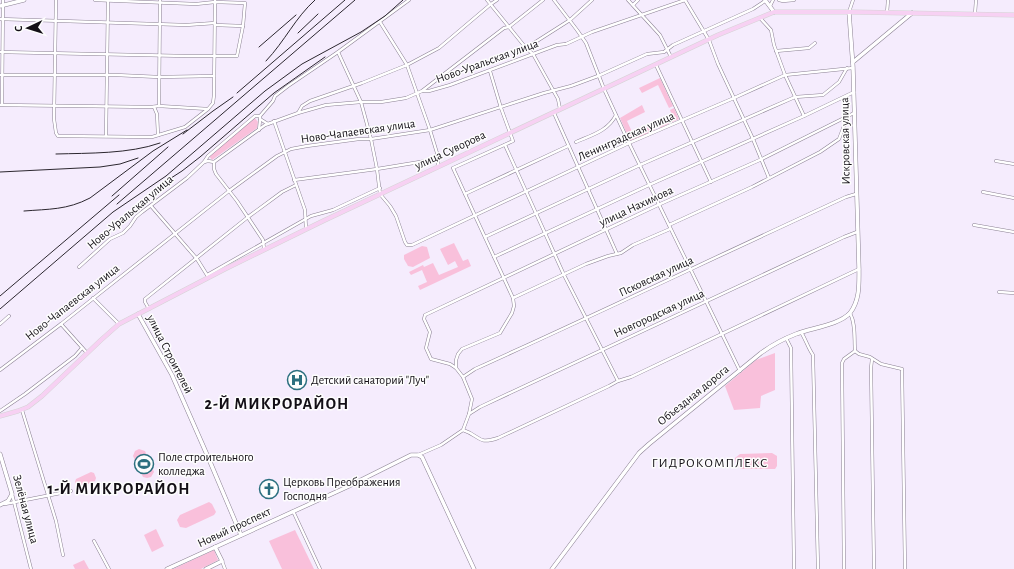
<svg xmlns="http://www.w3.org/2000/svg" width="1014" height="569" font-family="'Alegreya Sans',sans-serif">
	<rect width="100%" height="100%" fill="#f5ecfd"/>
	<g fill="#f9c0db">
		<polygon points="660,78 673,106 669,108 658,85 642,93 639,88"/>
		<polygon points="642,105 645,112 627,121 633,134 652,125 655,130 630,141 620,118"/>
		<polygon points="674,108 679,119 660,128 658,124 673,117 670,110"/>
		<polygon points="255,118 258,122 257,128 212,160 209,156"/>
		<polygon points="454,243 463,261 468,259 471,266 420,290 418,286 427,282 422,270 411,275 409,272 423,265 424,267 433,263 439,275 458,267 455,261 448,265 440,249"/>
		<polygon points="422,246 427,247 430,258 413,267 408,266 404,259 404,255"/>
		<polygon points="775,353 775,390 761,396 760,408 734,410 725,386 756,360"/>
		<polygon points="139,449 145,451 154,472 151,477 147,478 143,477 133,456 135,451"/>
		<polygon points="772,453 777,456 777,466 775,469 741,469 736,465 735,458 740,454"/>
		<polygon points="91,472 94,473 96,478 95,481 78,488 75,482 76,479"/>
		<polygon points="209,502 212,504 216,512 214,515 186,528 180,527 177,520 180,515"/>
		<polygon points="156,529 164,546 152,552 144,535"/>
		<polygon points="295,530 314,569 282,569 269,541"/>
		<polygon points="214,550 218,560 201,569 173,569"/>
		<polygon points="84,560 89,569 75,569 73,565"/>
	</g>
	<g fill="none" stroke-linecap="round" stroke-linejoin="round">
		<defs>
			<g id="minor">
				<polyline points="56,0 54,119 56,133 58,136 152,137 185,127 208,109 213,103 214,95 215,0"/>
				<polyline points="95,0 196,4 215,2 245,3 243,26"/>
				<polyline points="487,0 526,48 533,54 558,99 560,109"/>
				<polyline points="554,0 577,30 586,43 604,89 629,143 740,371"/>
				<polyline points="628,0 660,35 671,57"/>
				<polyline points="685,0 709,40 718,64 753,139 769,178"/>
				<polyline points="779,0 783,1 794,0"/>
				<polyline points="633,5 638,0"/>
				<polyline points="770,6 773,0"/>
				<polyline points="849,12 853,0"/>
				<polyline points="887,13 888,0"/>
				<polyline points="975,14 976,0"/>
				<polyline points="760,18 771,30 774,45 785,75 804,116"/>
				<polyline points="0,19 186,25 215,23"/>
				<polyline points="380,22 407,65 430,130 437,153 438,166"/>
				<polyline points="526,48 570,20 592,0"/>
				<polyline points="776,51 809,48 815,43"/>
				<polyline points="0,52 186,56 237,56 243,26 215,25"/>
				<polyline points="338,52 361,102 371,139 377,169 380,194 390,206 396,216 405,242 407,245 412,245 629,143 734,98 785,75 853,68"/>
				<polyline points="656,65 711,182"/>
				<polyline points="0,75 116,75 159,77 214,76"/>
				<polyline points="422,91 504,28 509,27 543,0"/>
				<polyline points="0,105 151,107 159,106 208,109"/>
				<polyline points="2,105 3,0"/>
				<polyline points="159,106 160,0"/>
				<polyline points="154,107 157,114 158,135"/>
				<polyline points="298,113 302,106 310,101 362,83 407,65 439,48 491,4 497,0"/>
				<polyline points="554,113 617,254"/>
				<polyline points="274,121 305,210 306,229"/>
				<polyline points="268,124 260,119 260,116 273,101 275,96 288,86 338,52 409,0"/>
				<polyline points="259,130 260,120"/>
				<polyline points="106,136 108,0"/>
				<path d="M576 142C592 135 608 131 616 115"/>
				<polyline points="505,145 564,275 618,381"/>
				<polyline points="996,161 1014,164"/>
				<polyline points="204,162 208,156 255,116 260,116"/>
				<polyline points="214,162 214,169 216,174 237,201 263,240 264,249"/>
				<polyline points="294,180 377,169 438,159"/>
				<polyline points="983,192 1014,198"/>
				<polyline points="465,194 568,146"/>
				<polyline points="151,206 197,259 207,275"/>
				<polyline points="669,225 752,187 820,152 839,139 847,118"/>
				<polyline points="974,225 1014,232"/>
				<polyline points="485,237 640,165 795,97 823,95 839,82 847,68"/>
				<polyline points="494,257 649,185 804,116 854,92"/>
				<polyline points="79,267 110,239 123,233 130,226 136,217 142,212 187,178 204,162 208,161 214,162 265,125 298,113 326,105 361,102 381,102 406,98 422,91 429,91 450,85 557,45 566,44 592,32 685,0"/>
				<polyline points="207,275 311,216 333,210 380,188"/>
				<polyline points="999,292 1014,293"/>
				<polyline points="93,298 119,324"/>
				<polyline points="513,298 586,264 608,256 621,253 633,245 670,229"/>
				<polyline points="149,309 145,302 145,299 248,217 282,192 296,185"/>
				<path d="M850 313C856 324 854 339 855 351"/>
				<polyline points="0,324 9,316"/>
				<polyline points="61,324 87,353"/>
				<path d="M801 332C806 340 808 348 813 355L818 569"/>
				<polyline points="786,338 791,348 794,569"/>
				<polyline points="855,351 859,354 870,357 881,364 902,369 905,569"/>
				<polyline points="872,359 871,368 874,569"/>
				<polyline points="456,368 456,360 458,354 462,349 500,333 512,313 514,306 513,298 453,168 513,141 501,108 490,71"/>
				<polyline points="0,370 61,324 229,191 277,156 291,149 307,146 359,139 371,139 430,130 544,93 571,86 598,76 647,54 664,52 673,45 753,9 765,1"/>
				<path d="M463 377 475 369C599 313 722 254 846 197L856 194"/>
				<polyline points="22,410 56,521 63,555"/>
				<polyline points="0,411 25,394 75,356 82,348"/>
				<polyline points="469,414 480,407 844,237 857,232"/>
				<path d="M463 430C481 436 477 445 498 438L609 386 618 381 631 377 859 269"/>
				<polyline points="418,455 441,445 463,430 469,414 472,399 463,377 456,368 450,364 431,359 426,348 430,332 424,319 425,315 658,205 762,159 854,113"/>
				<polyline points="12,494 31,569"/>
				<polyline points="5,504 71,491"/>
				<polyline points="293,511 320,569"/>
				<polyline points="94,541 109,569"/>
				<polyline points="222,561 225,569"/>
				<polyline points="844,569 842,363 844,359 855,351"/>
			</g>
			<g id="tertiary">
				<polyline points="138,314 172,375 208,457 241,535"/>
				<polyline points="167,569 347,487 411,455 418,455 422,457 474,569"/>
				<polyline points="206,569 222,561 215,547"/>
			</g>
			<g id="secondary">
				<polyline points="765,0 774,12"/>
				<polyline points="0,6 24,0"/>
				<polyline points="853,62 912,13"/>
				<polyline points="0,454 12,494 8,501 0,505"/>
				<path d="M552 569 639 453 649 444 761 353C772 345 783 339 796 334 811 328 839 325 850 313 860 300 859 284 859 269L853 67 849 12"/>
			</g>
			<polyline id="primary" points="0,416 18,411 28,407 42,396 101,340 119,324 225,269 323,221 718,35 774,12 852,12 1014,15"/>
		</defs>
		<use href="#minor" stroke="#8b8193" stroke-width="3.5"/>
		<use href="#tertiary" stroke="#8b8193" stroke-width="4.5"/>
		<use href="#secondary" stroke="#8b8193" stroke-width="4.5"/>
		<use href="#primary" stroke="#d5d4d5" stroke-width="5"/>
		<use href="#minor" stroke="#fff" stroke-width="2.5"/>
		<use href="#tertiary" stroke="#fff" stroke-width="3.5"/>
		<use href="#secondary" stroke="#fff" stroke-width="3.5"/>
		<use href="#primary" stroke="#f7d1f3" stroke-width="4"/>
		<g stroke="#2c272f" stroke-width="1">
			<polyline points="298,33 318,14"/>
			<polyline points="259,47 296,15"/>
			<path d="M266 61C285 41 295 18 315 0"/>
			<polyline points="237,93 345,0"/>
			<polyline points="183,134 213,111 233,97"/>
			<path d="M56 154C89 153 129 154 160 143"/>
			<polyline points="0,172 100,167 120,164 138,158"/>
			<polyline points="168,180 182,171 200,157 274,93 325,57"/>
			<polyline points="112,196 168,147"/>
			<polyline points="117,204 355,0"/>
			<path d="M24 211C49 209 67 210 90 198L153 151 187 130"/>
			<polyline points="0,296 119,195"/>
			<polyline points="0,309 113,212 166,176 265,91 302,64 361,32 385,16 403,0"/>
		</g>
	</g>
	<defs>
		<symbol id="hospital-ring" viewBox="-11 -11 22 22"><circle r="9.5" fill="#fdfdfd" stroke="#2b6f7f" stroke-width="1.5"/><path d="M-5-5h3v3.5h4V-5h3V5h-3V1.5h-4V5h-3Z" fill="#2b6f7f"/></symbol>
		<symbol id="stadium-ring" viewBox="-11 -11 22 22"><circle r="9.5" fill="#fdfdfd" stroke="#2b6f7f" stroke-width="1.5"/><path d="M0-5a6.5 5 0 1 0 0 10a6.5 5 0 1 0 0-10ZM-3.5-1.8h7v3.6h-7Z" fill="#2b6f7f"/></symbol>
		<symbol id="church-ring" viewBox="-11 -11 22 22"><circle r="9.5" fill="#fdfdfd" stroke="#2b6f7f" stroke-width="1.5"/><path d="M-1.2-6h2.4v3.5h3.3v2.4h-3.3V6h-2.4V-.1h-3.3v-2.4h3.3Z" fill="#2b6f7f"/></symbol>
	</defs>
	<g fill-rule="evenodd">
		<use href="#hospital-ring" x="286" y="369" width="22" height="22"/>
		<use href="#stadium-ring" x="133" y="453" width="22" height="22"/>
		<use href="#church-ring" x="258" y="478" width="22" height="22"/>
	</g>
	<g text-anchor="middle" dominant-baseline="central" stroke-width="3" stroke-linejoin="round" paint-order="stroke">
		<g font-size="12" fill="#130f16" stroke="#fdfdfd">
			<text transform="translate(487 61) rotate(-20)">Ново-Уральская улица</text>
			<text transform="translate(358 131) rotate(-8)">Ново-Чапаевская улица</text>
			<text transform="translate(626 136) rotate(-24)">Ленинградская улица</text>
			<text transform="translate(845 141) rotate(-91)">Искровская улица</text>
			<text transform="translate(450 150) rotate(-25)">улица Суворова</text>
			<text transform="translate(636 206) rotate(-25)">улица Нахимова</text>
			<text transform="translate(130 212) rotate(-40)">Ново-Уральская улица</text>
			<text transform="translate(656 276) rotate(-25)">Псковская улица</text>
			<text transform="translate(72 302) rotate(-38)">Ново-Чапаевская улица</text>
			<text transform="translate(659 313) rotate(-25)">Новгородская улица</text>
			<text transform="translate(170 354) rotate(63)">улица Строителей</text>
			<text transform="translate(693 395) rotate(-39)">Объездная дорога</text>
			<text transform="translate(26 509) rotate(75)">Зелёная улица</text>
			<text transform="translate(234 527) rotate(-25)">Новый проспект</text>
		</g>
		<g font-size="12" fill="#130f16" stroke="#fdfdfd" text-anchor="start">
			<text x="311" y="380">Детский санаторий "Луч"</text>
			<text x="158" y="457">Поле строительного<tspan x="158" dy="14">колледжа</tspan></text>
			<text x="283" y="482">Церковь Преображения<tspan x="283" dy="14">Господня</tspan></text>
		</g>
		<g font-size="13" letter-spacing="1" fill="#130f16" stroke="#fdfdfd">
			<text x="710" y="463">ГИДРОКОМПЛЕКС</text>
		</g>
		<g font-size="16" font-weight="bold" letter-spacing="1" fill="#130f16" stroke="#fdfdfd">
			<text x="277" y="404">2-Й МИКРОРАЙОН</text>
			<text x="119" y="489">1-Й МИКРОРАЙОН</text>
		</g>
	</g>
	<g transform="translate(28 28) rotate(266)" stroke="#fdfdfd" stroke-width="3" paint-order="stroke">
	<path d="M0-3L7 15L0 10L-7 15Z" fill="#130f16"/>
	<text y="-6" font-size="11" font-weight="bold" text-anchor="middle" fill="#130f16">С</text>
	</g>
</svg>
